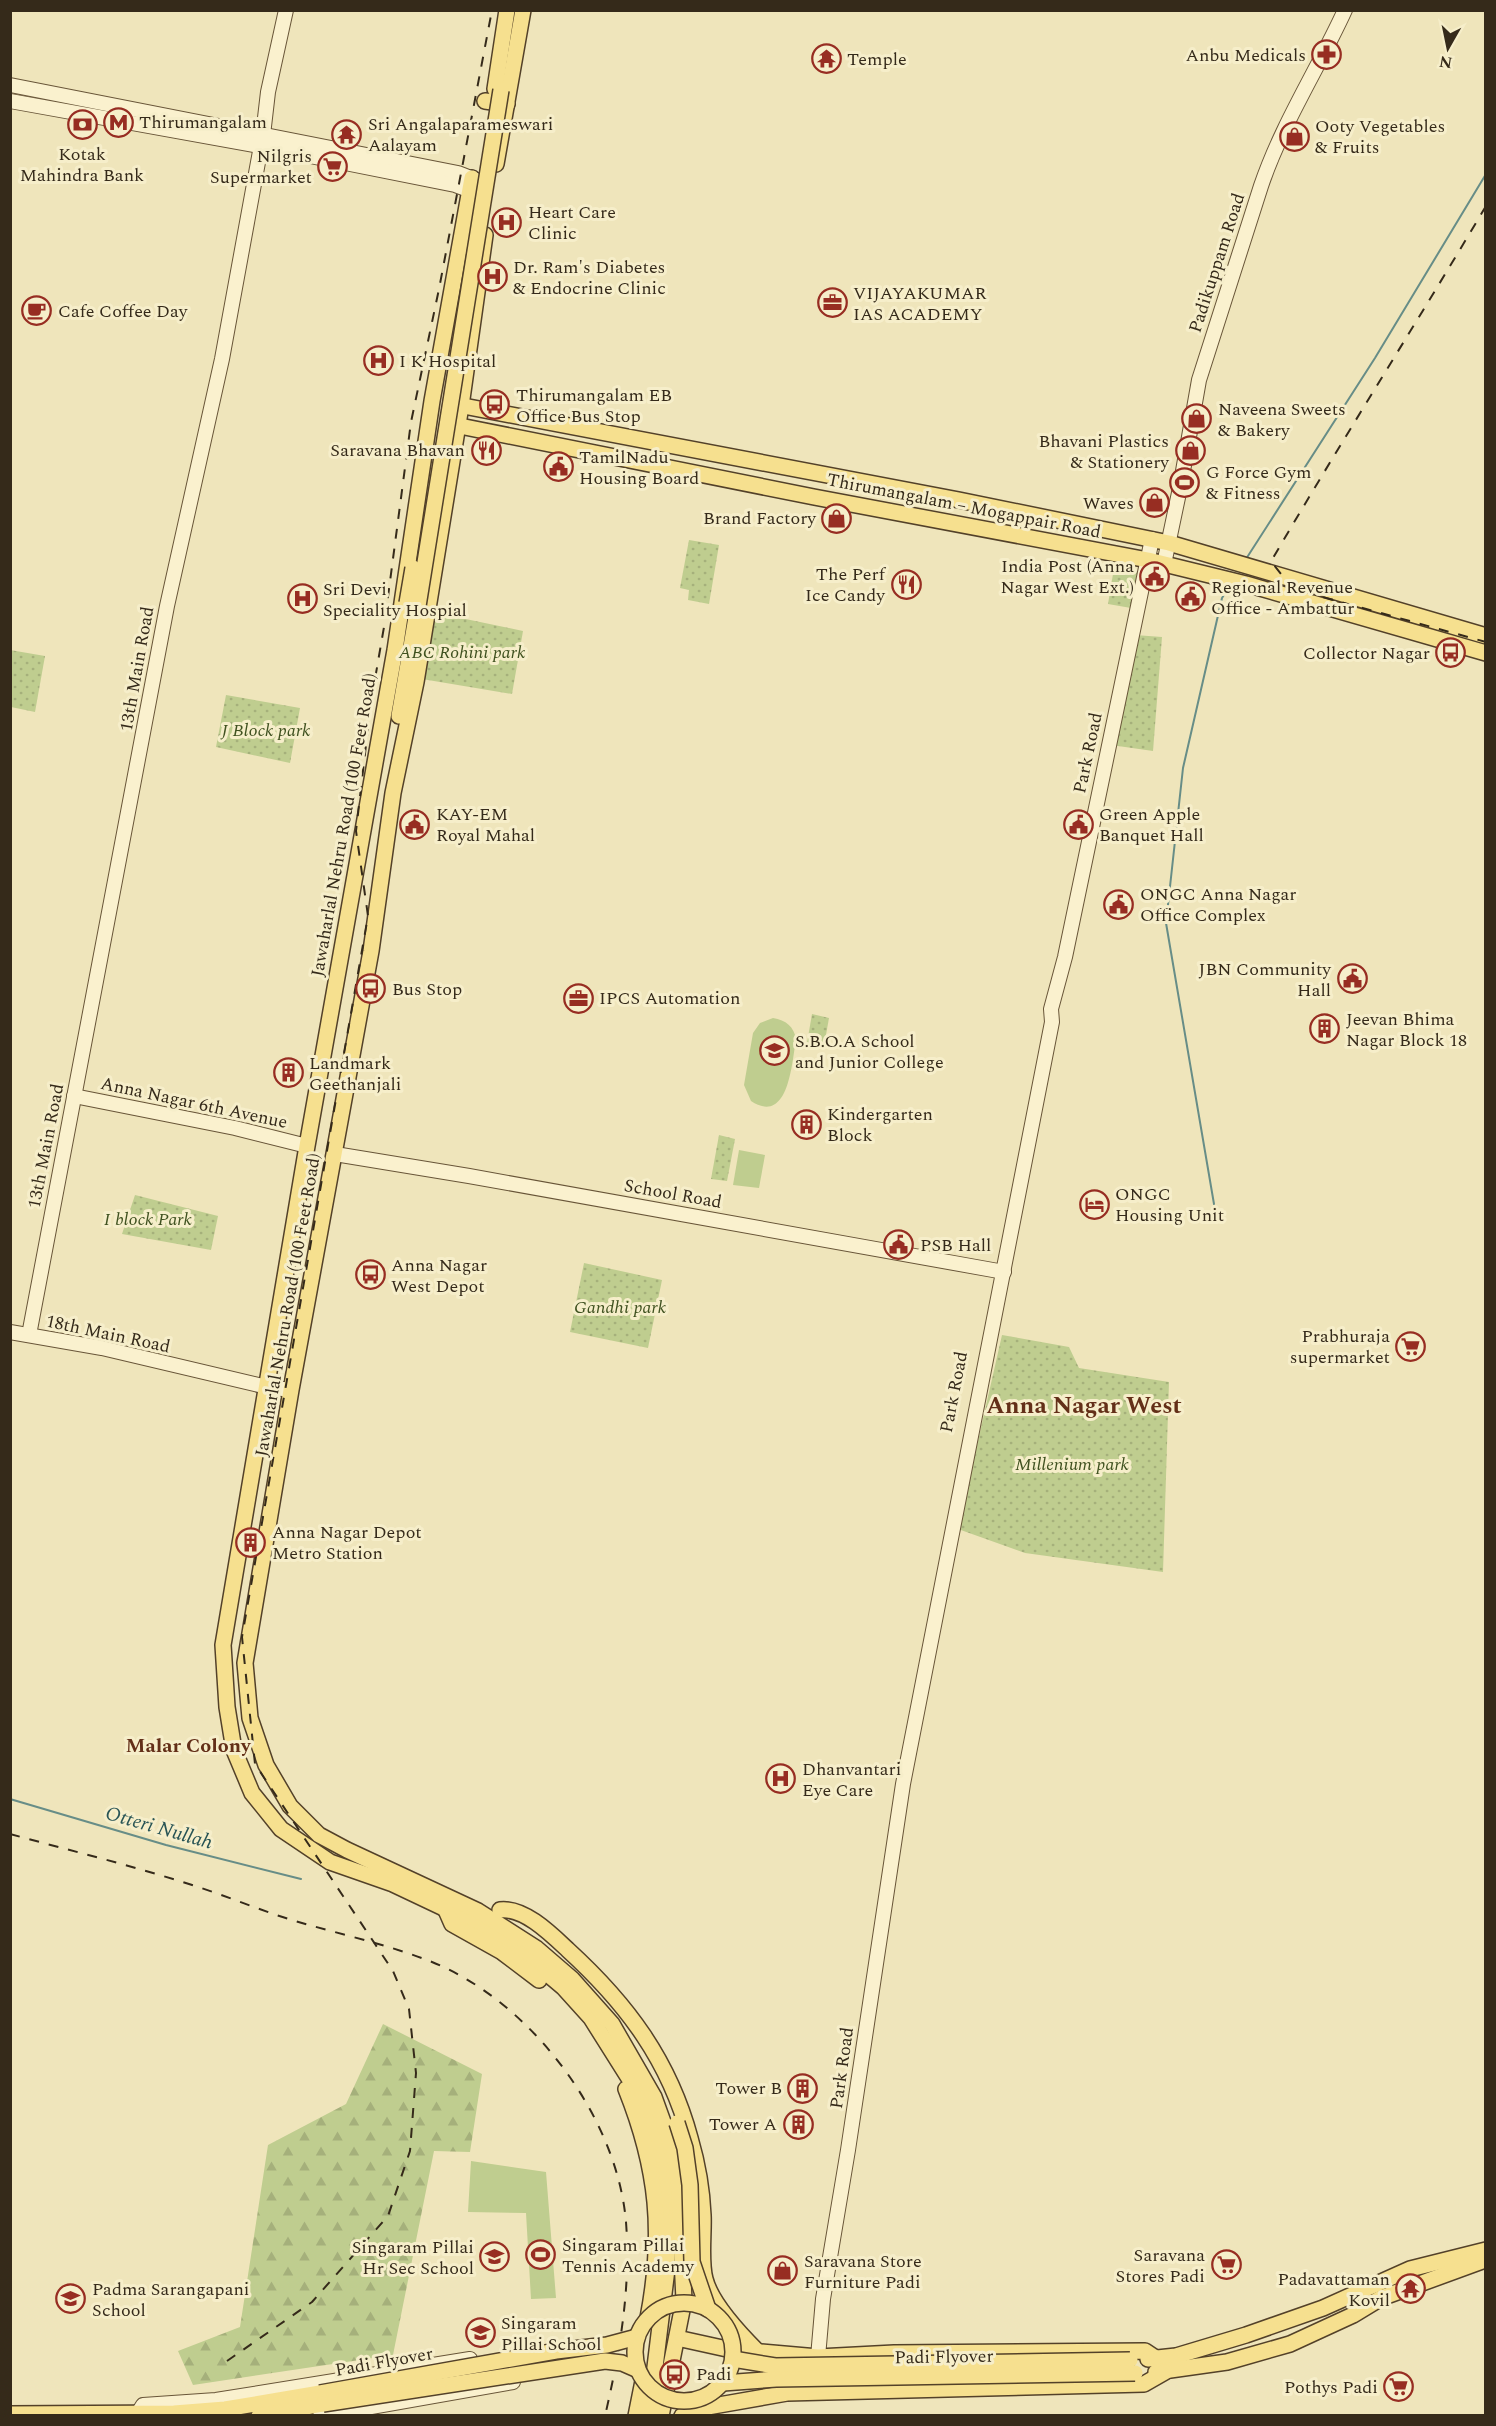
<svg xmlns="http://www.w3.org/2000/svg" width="1496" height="2426" font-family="Spectral,serif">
	<defs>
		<pattern id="green-dots" width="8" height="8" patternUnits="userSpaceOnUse" patternTransform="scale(1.5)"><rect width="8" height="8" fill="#bfcd8f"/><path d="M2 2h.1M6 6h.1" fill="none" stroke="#a5b07b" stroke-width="1.8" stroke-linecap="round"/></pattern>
		<pattern id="forest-firs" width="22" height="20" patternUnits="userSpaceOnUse" patternTransform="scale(1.5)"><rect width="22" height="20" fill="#bfcd8f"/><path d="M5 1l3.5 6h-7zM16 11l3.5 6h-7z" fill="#a5b07b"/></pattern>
	</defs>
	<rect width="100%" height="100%" fill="#efe5bb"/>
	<g fill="url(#green-dots)">
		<polygon points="689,540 719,545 709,604 688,600 689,590 680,588"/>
		<polygon points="1114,568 1138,571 1131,608 1108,604"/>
		<polygon points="432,612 523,631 512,694 422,679"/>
		<polygon points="1135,635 1162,637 1153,751 1111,745"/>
		<polygon points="10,650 45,656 35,712 11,707"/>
		<polygon points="226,695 300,708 290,763 216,747"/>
		<polygon points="812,1014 829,1018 824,1046 807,1043"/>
		<polygon points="719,1135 735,1139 727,1181 711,1179"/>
		<polygon points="135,1195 218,1216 211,1250 122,1234"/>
		<polygon points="584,1263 662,1280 648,1348 570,1332"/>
		<polygon points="1002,1335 1069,1347 1079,1368 1169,1382 1163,1572 1025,1553 958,1529"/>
	</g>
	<polygon fill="url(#forest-firs)" points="383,2024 482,2074 470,2152 434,2151 393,2355 193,2385 178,2351 240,2327 268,2145 346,2104"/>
	<g fill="#bfcd8f">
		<path d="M773 1018C786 1020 794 1027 796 1039 792 1062 789 1126 751 1101L744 1085 753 1033 760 1023Z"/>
		<polygon points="739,1150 765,1155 759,1188 733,1185"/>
		<polygon points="471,2161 546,2172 556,2298 531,2299 526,2213 468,2212"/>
	</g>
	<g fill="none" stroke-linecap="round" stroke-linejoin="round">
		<g stroke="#678d87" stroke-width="2">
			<polyline points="1246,559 1375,358 1486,174"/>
			<polyline points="1214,1204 1166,923 1183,768 1222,598 1229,587"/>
			<polyline points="10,1799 166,1845 301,1879"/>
		</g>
		<defs>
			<g id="secondary">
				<polyline points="10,85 458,173 481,182"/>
				<polyline points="10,101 260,146 455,185 479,194"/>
				<path d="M1164 564 1180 488 1199 380 1261 186C1282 124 1318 69 1345 10"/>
				<polyline points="74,1096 235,1128 307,1146"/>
				<polyline points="335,1154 469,1176 1004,1272"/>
				<polyline points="10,1332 102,1348 267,1387 291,1390"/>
				<polyline points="29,1335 167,606 222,359 263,135 268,92 286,10"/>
				<polyline points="818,2357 823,2299 848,2150 903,1784 1052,1022 1051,1009 1065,957 1152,539"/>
				<polyline points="138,2413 143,2405 216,2400 470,2359"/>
				<polyline points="320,2416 513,2382"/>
			</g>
			<g id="primary">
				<polyline points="495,89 507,10"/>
				<polyline points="485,101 507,104"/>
				<polyline points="496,164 523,10"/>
				<polyline points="472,178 432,401 395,650 307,1146 223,1645 227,1707 234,1750 252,1793 281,1829 330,1862 393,1884 486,1928 512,1944 563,1987 591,2018 637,2091 648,2112 668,2190 667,2269 649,2416"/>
				<polyline points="485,235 461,406 416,682 393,793 371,951 291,1390 245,1663 250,1718 266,1765 290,1806 319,1835 347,1850 478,1911 536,1948 572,1979 612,2024 654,2097 667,2133 678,2174 684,2300 661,2416"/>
				<polyline points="453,404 959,500 1169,543 1486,636"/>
				<polyline points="450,424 814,497 1148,560 1246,584 1486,653"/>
				<polyline points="399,716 418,606"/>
				<polyline points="445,1908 452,1924 502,1952 539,1980"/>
				<path d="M500 1910C524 1907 551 1934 568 1950 627 2004 669 2060 690 2138 697 2162 702 2191 703 2215 704 2233 700 2261 705 2279 711 2303 740 2334 758 2352"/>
				<path d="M626 2089C658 2169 664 2234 648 2318"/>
				<polyline points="677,2338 727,2349 818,2357 894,2353 1145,2351 1157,2359"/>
				<polyline points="1148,2359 1176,2356 1246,2335 1323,2308 1410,2269 1486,2250"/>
				<polyline points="1156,2372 1227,2362 1290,2344 1353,2315 1381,2298 1485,2260"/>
				<polyline points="10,2414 174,2413 225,2409 320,2393"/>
				<polyline points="259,2416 323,2404"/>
				<polyline points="636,2416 643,2381"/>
				<polyline points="682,2416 696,2409 787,2393 1144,2384 1165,2372"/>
			</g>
		</defs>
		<use href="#secondary" stroke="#685538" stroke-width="16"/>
		<use href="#primary" stroke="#534129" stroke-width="18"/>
		<use href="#secondary" stroke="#faf1ce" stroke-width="14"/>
		<use href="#primary" stroke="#f6e08f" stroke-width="15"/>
		<g stroke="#352a1a" stroke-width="2" stroke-dasharray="10 10" stroke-linecap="butt">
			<path d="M1486 206C1416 324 1342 440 1273 558V564L1290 585 1301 591 1486 642"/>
			<path d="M10 1834C72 1851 134 1866 195 1886 227 1896 259 1910 292 1920 338 1934 387 1944 432 1962 531 2002 617 2116 626 2222 631 2288 620 2351 605 2416"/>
			<polyline points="227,2361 312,2302 388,2216 410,2151 416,2073 409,2009 393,1971 255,1764 242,1637 368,916 356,831 371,702 384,627 411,422 439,289 492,10"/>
		</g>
		<defs>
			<g id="primary-bridge">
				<polyline points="407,603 413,568"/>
				<polyline points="418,606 501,90"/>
				<polyline points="677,2123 685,2148 690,2185 692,2262 708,2309"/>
				<circle cx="684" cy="2352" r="49"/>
				<polyline points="733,2359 775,2366 1130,2360"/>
				<polyline points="723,2383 776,2379 1135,2373"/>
				<polyline points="320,2393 556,2351 607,2345 637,2337"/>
				<polyline points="323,2404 605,2361 622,2363 638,2370"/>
			</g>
		</defs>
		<use href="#primary-bridge" stroke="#534129" stroke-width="18" stroke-linecap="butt"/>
		<use href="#primary-bridge" stroke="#f6e08f" stroke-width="15"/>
	</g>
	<defs>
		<symbol id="pharmacy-ring" viewBox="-11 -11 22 22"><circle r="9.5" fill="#f6eeca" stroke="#972d22" stroke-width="1.5"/><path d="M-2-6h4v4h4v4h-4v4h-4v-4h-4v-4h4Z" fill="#972d22"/></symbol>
		<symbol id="temple-ring" viewBox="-11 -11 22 22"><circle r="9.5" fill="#f6eeca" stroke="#972d22" stroke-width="1.5"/><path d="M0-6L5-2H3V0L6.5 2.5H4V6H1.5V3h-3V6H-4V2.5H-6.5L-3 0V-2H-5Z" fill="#972d22"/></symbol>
		<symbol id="metro-ring" viewBox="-11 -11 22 22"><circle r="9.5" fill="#f6eeca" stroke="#972d22" stroke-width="1.5"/><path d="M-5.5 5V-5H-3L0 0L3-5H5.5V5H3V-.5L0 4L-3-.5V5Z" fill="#972d22"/></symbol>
		<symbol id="bank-ring" viewBox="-11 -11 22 22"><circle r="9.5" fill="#f6eeca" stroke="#972d22" stroke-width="1.5"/><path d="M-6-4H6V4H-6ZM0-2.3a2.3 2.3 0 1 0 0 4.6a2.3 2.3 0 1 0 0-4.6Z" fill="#972d22"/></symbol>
		<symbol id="shop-ring" viewBox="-11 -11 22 22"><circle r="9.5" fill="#f6eeca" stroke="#972d22" stroke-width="1.5"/><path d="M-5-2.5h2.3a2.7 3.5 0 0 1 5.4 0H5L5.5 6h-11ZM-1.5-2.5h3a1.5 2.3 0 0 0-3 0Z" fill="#972d22"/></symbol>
		<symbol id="supermarket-ring" viewBox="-11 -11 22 22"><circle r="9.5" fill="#f6eeca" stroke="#972d22" stroke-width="1.5"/><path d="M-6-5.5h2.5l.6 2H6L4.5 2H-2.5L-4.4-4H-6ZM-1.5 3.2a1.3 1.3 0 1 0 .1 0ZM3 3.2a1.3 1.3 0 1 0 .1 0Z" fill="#972d22"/></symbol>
		<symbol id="hospital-ring" viewBox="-11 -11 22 22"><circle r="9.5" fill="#f6eeca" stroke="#972d22" stroke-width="1.5"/><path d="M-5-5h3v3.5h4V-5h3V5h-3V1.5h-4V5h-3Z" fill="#972d22"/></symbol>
		<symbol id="office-ring" viewBox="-11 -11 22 22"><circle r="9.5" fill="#f6eeca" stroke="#972d22" stroke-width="1.5"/><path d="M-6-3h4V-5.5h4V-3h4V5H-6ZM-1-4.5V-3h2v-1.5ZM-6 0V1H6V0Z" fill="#972d22"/></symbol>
		<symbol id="cafe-ring" viewBox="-11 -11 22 22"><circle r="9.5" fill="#f6eeca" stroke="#972d22" stroke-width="1.5"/><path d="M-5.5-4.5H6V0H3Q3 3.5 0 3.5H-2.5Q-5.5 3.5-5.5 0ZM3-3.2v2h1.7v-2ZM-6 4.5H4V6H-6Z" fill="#972d22"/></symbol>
		<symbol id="bus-ring" viewBox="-11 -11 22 22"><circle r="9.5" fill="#f6eeca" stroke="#972d22" stroke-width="1.5"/><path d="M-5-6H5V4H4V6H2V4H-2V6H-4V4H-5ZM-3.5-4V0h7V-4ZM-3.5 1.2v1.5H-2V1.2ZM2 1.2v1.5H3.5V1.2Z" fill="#972d22"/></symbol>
		<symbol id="restaurant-ring" viewBox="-11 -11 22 22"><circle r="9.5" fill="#f6eeca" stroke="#972d22" stroke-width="1.5"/><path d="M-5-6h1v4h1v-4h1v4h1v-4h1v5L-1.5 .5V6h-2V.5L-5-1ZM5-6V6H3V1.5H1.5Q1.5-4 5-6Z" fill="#972d22"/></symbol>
		<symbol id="civic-ring" viewBox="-11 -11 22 22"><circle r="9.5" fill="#f6eeca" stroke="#972d22" stroke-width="1.5"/><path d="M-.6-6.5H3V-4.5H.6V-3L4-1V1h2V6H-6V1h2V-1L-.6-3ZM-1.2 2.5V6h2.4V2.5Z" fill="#972d22"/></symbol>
		<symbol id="stadium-ring" viewBox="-11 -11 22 22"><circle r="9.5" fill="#f6eeca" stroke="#972d22" stroke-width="1.5"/><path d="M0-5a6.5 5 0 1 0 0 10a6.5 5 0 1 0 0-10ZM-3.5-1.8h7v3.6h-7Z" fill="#972d22"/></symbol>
		<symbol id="building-ring" viewBox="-11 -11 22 22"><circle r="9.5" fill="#f6eeca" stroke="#972d22" stroke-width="1.5"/><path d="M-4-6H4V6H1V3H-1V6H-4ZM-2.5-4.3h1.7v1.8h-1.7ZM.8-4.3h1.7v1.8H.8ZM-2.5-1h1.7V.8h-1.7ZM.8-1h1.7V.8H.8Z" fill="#972d22"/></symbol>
		<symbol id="school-ring" viewBox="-11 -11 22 22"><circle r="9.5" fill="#f6eeca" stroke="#972d22" stroke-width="1.5"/><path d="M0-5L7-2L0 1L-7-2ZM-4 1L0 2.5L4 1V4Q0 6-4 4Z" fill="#972d22"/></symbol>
		<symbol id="hotel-ring" viewBox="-11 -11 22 22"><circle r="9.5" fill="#f6eeca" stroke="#972d22" stroke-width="1.5"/><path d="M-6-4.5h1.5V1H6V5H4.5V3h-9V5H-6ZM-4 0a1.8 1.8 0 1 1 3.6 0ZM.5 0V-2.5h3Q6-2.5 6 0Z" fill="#972d22"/></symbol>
	</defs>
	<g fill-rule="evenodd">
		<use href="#pharmacy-ring" x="1310" y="38" width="33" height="33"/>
		<use href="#temple-ring" x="810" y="42" width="33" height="33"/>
		<use href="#metro-ring" x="102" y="106" width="33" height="33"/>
		<use href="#bank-ring" x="66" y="108" width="33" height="33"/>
		<use href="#temple-ring" x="330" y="118" width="33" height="33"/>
		<use href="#shop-ring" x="1278" y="120" width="33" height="33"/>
		<use href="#supermarket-ring" x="316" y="150" width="33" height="33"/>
		<use href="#hospital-ring" x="490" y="206" width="33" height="33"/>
		<use href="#hospital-ring" x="476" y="260" width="33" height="33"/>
		<use href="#office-ring" x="816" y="286" width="33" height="33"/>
		<use href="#cafe-ring" x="20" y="294" width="33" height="33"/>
		<use href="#hospital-ring" x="362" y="344" width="33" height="33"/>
		<use href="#bus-ring" x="478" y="388" width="33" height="33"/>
		<use href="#shop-ring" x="1180" y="402" width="33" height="33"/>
		<use href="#restaurant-ring" x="470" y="434" width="33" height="33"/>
		<use href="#shop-ring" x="1174" y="434" width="33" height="33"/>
		<use href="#civic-ring" x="542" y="450" width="33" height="33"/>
		<use href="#stadium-ring" x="1168" y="466" width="33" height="33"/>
		<use href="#shop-ring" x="1138" y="486" width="33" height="33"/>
		<use href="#shop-ring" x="820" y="502" width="33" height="33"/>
		<use href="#civic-ring" x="1138" y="560" width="33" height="33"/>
		<use href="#restaurant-ring" x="890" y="568" width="33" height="33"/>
		<use href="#civic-ring" x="1174" y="580" width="33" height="33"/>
		<use href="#hospital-ring" x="286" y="582" width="33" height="33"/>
		<use href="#bus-ring" x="1434" y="636" width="33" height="33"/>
		<use href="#civic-ring" x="398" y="808" width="33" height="33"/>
		<use href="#civic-ring" x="1062" y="808" width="33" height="33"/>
		<use href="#civic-ring" x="1102" y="888" width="33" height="33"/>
		<use href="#civic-ring" x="1336" y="962" width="33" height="33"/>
		<use href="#bus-ring" x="354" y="972" width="33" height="33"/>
		<use href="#office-ring" x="562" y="982" width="33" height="33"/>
		<use href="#building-ring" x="1308" y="1012" width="33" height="33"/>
		<use href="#school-ring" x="758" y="1034" width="33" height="33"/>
		<use href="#building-ring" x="272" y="1056" width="33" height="33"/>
		<use href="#building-ring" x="790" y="1108" width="33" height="33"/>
		<use href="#hotel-ring" x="1078" y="1188" width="33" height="33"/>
		<use href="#civic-ring" x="882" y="1228" width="33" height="33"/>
		<use href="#bus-ring" x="354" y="1258" width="33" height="33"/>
		<use href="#supermarket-ring" x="1394" y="1330" width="33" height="33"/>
		<use href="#building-ring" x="234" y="1526" width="33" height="33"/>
		<use href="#hospital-ring" x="764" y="1762" width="33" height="33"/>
		<use href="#building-ring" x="786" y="2072" width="33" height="33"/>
		<use href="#building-ring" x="782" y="2108" width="33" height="33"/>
		<use href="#stadium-ring" x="524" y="2238" width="33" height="33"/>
		<use href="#school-ring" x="478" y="2240" width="33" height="33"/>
		<use href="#supermarket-ring" x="1210" y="2248" width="33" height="33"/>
		<use href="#shop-ring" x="766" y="2254" width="33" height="33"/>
		<use href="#temple-ring" x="1394" y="2272" width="33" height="33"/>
		<use href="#school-ring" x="54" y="2282" width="33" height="33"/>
		<use href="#school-ring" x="464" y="2316" width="33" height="33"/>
		<use href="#bus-ring" x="658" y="2358" width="33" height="33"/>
		<use href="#supermarket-ring" x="1382" y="2370" width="33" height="33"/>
	</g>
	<g text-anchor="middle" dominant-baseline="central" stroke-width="6" stroke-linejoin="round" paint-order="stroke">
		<g font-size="18" fill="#352a1a" stroke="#f6eeca" text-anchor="start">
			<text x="1306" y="55" text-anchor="end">Anbu Medicals</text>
			<text x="847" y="59">Temple</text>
			<text x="139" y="122">Thirumangalam</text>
			<text x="368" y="124">Sri Angalaparameswari<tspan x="368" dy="21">Aalayam</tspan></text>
			<text x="1315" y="126">Ooty Vegetables<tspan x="1315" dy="21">&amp; Fruits</tspan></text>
			<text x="82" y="154" text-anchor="middle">Kotak<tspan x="82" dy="21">Mahindra Bank</tspan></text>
			<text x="312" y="156" text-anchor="end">Nilgris<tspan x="312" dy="21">Supermarket</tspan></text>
			<text x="528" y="212">Heart Care<tspan x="528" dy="21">Clinic</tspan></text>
			<text x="513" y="267">Dr. Ram's Diabetes<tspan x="513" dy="21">&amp; Endocrine Clinic</tspan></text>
			<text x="853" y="293">VIJAYAKUMAR<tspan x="853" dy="21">IAS ACADEMY</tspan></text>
			<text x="58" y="311">Cafe Coffee Day</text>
			<text x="399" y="361">I K Hospital</text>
			<text x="516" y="395">Thirumangalam EB<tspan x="516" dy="21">Office Bus Stop</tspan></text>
			<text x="1218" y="409">Naveena Sweets<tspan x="1218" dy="21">&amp; Bakery</tspan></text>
			<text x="1169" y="441" text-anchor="end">Bhavani Plastics<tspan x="1169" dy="21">&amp; Stationery</tspan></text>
			<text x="465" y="450" text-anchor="end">Saravana Bhavan</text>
			<text x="579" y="457">TamilNadu<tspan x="579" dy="21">Housing Board</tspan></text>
			<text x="1206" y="472">G Force Gym<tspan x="1206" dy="21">&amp; Fitness</tspan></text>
			<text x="1134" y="503" text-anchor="end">Waves</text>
			<text x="816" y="518" text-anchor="end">Brand Factory</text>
			<text x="1134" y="566" text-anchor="end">India Post (Anna<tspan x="1134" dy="21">Nagar West Ext.)</tspan></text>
			<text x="885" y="574" text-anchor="end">The Perf<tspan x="885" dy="21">Ice Candy</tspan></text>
			<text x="1211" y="587">Regional Revenue<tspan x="1211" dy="21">Office - Ambattur</tspan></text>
			<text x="323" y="589">Sri Devi<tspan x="323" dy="21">Speciality Hospial</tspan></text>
			<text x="1430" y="653" text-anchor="end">Collector Nagar</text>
			<text x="436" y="814">KAY-EM<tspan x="436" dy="21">Royal Mahal</tspan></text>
			<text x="1099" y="814">Green Apple<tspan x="1099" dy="21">Banquet Hall</tspan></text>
			<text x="1140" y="894">ONGC Anna Nagar<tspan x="1140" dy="21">Office Complex</tspan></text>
			<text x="1331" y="969" text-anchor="end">JBN Community<tspan x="1331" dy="21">Hall</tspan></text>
			<text x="392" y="989">Bus Stop</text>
			<text x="599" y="998">IPCS Automation</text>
			<text x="1346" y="1019">Jeevan Bhima<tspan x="1346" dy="21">Nagar Block 18</tspan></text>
			<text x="795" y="1041">S.B.O.A School<tspan x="795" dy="21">and Junior College</tspan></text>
			<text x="309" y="1063">Landmark<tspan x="309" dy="21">Geethanjali</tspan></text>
			<text x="827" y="1114">Kindergarten<tspan x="827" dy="21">Block</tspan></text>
			<text x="1115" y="1194">ONGC<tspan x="1115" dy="21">Housing Unit</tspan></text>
			<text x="920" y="1245">PSB Hall</text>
			<text x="391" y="1265">Anna Nagar<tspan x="391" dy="21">West Depot</tspan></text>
			<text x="1390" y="1336" text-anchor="end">Prabhuraja<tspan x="1390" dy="21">supermarket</tspan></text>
			<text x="272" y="1532">Anna Nagar Depot<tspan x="272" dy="21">Metro Station</tspan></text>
			<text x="802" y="1769">Dhanvantari<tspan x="802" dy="21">Eye Care</tspan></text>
			<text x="782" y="2088" text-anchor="end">Tower B</text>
			<text x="777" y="2124" text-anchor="end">Tower A</text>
			<text x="562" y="2245">Singaram Pillai<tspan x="562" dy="21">Tennis Academy</tspan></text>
			<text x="474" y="2247" text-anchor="end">Singaram Pillai<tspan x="474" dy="21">Hr Sec School</tspan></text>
			<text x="1205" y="2255" text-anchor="end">Saravana<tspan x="1205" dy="21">Stores Padi</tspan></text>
			<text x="804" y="2261">Saravana Store<tspan x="804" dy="21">Furniture Padi</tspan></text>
			<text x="1390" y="2279" text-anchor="end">Padavattaman<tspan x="1390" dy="21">Kovil</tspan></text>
			<text x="92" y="2289">Padma Sarangapani<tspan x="92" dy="21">School</tspan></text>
			<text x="501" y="2323">Singaram<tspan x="501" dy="21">Pillai School</tspan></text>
			<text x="696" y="2374">Padi</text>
			<text x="1378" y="2387" text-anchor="end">Pothys Padi</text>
		</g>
		<g font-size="18" fill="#352a1a" stroke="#f6eeca">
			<text transform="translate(1217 263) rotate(-72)">Padikuppam Road</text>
			<text transform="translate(964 506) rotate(11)">Thirumangalam – Mogappair Road</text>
			<text transform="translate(137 669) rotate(-80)">13th Main Road</text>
			<text transform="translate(1088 753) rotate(-78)">Park Road</text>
			<text transform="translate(344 825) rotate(-80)">Jawaharlal Nehru Road (100 Feet Road)</text>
			<text transform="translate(194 1103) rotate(12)">Anna Nagar 6th Avenue</text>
			<text transform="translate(46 1146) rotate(-79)">13th Main Road</text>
			<text transform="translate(673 1194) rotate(10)">School Road</text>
			<text transform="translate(288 1305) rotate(-80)">Jawaharlal Nehru Road (100 Feet Road)</text>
			<text transform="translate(108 1334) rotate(12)">18th Main Road</text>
			<text transform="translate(954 1392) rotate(-79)">Park Road</text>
			<text transform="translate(842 2068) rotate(-82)">Park Road</text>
			<text transform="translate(944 2357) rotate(-1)">Padi Flyover</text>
			<text transform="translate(384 2362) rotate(-10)">Padi Flyover</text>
		</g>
		<g font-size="18" font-style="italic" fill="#405220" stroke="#f6eeca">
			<text x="462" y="652">ABC Rohini park</text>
			<text x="266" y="730">J Block park</text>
			<text x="148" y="1219">I block Park</text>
			<text x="620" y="1307">Gandhi park</text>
			<text x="1072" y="1464">Millenium park</text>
		</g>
		<g font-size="20" font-weight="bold" fill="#632f18" stroke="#f6eeca">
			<text x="188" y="1746">Malar Colony</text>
		</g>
		<g font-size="20" font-style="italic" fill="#285455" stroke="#f6eeca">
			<text transform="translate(159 1828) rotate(16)">Otteri Nullah</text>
		</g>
		<g font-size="24" font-weight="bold" fill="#632f18" stroke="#f6eeca">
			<text x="1084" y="1406">Anna Nagar West</text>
		</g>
	</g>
	<rect width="1496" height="2426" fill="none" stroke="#352a1a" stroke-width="24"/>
	<g transform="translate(1448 48) rotate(189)" stroke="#f6eeca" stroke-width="4.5" paint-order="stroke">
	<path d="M0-4.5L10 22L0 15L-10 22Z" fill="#352a1a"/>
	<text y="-9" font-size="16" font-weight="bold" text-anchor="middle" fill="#352a1a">N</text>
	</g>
</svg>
